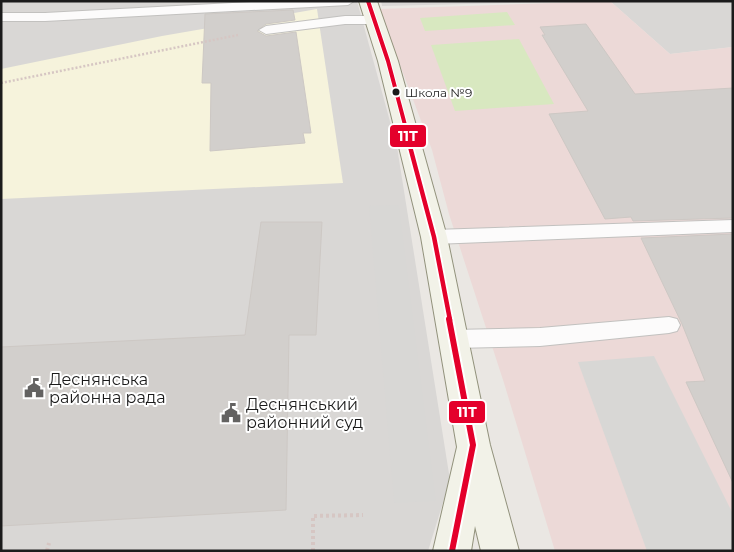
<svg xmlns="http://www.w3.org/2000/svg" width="734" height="552" font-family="Montserrat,sans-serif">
	<rect width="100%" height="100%" fill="#eae7e3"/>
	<g fill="#d9d7d5">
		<polygon points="1,1 357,1 397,147 450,480 428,551 1,551"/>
		<polygon points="381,1 597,1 382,6"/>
		<polygon points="610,1 733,1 733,47 670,54"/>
	</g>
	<polygon fill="#ecd9d7" points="610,1 670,54 733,47 733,551 555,551 504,383 449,214 432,150 379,9"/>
	<polygon fill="#f6f3dc" points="317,9 343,183 1,199 1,69 162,36"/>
	<g fill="#d8e8c0">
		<polygon points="507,12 515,25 425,31 420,18"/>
		<polygon points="519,39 554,104 455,111 431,45"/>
	</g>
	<g fill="#d8d7d5">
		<polygon points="399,205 436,501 394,503 369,206"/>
		<polygon points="654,356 733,514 733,551 647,551 578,362"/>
	</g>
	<g fill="#d2cfcc" stroke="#cdc8c4">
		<polygon points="293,10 295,20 266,24 257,31 266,36 296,32 311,133 303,133 305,143 210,151 211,83 202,83 205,14"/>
		<polygon points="586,24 635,94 733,88 733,218 633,221 631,217 605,219 549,114 588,111 542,35 545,35 540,27"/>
		<polygon points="261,222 322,222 316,335 289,335 286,510 1,526 1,347 245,335"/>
		<polygon points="733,234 733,483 686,382 705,381 682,324 641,238"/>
	</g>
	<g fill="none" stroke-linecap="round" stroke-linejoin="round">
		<defs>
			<g id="lane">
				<polygon points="270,1 354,1 348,5 45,21 1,21 1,13 45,13"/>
				<polygon points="345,16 374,16 381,20 374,24 345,24 266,34 259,30 266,26"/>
				<polygon points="733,220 733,232 434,244 427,242 425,237 427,232 434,230"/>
				<polygon points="669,317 677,319 680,325 677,331 669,333 540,346 454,348 446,345 443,339 446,333 454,330 540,328"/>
			</g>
			<polygon id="secondary" points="359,1 377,1 398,61 447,237 490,445 519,551 481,551 475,526 471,551 433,551 457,447 421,237 378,61"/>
		</defs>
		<use href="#lane" stroke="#c2c1bf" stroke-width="2"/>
		<use href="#secondary" stroke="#92927c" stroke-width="2"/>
		<polyline stroke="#d6c6c3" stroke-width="2.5" stroke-dasharray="2 2" stroke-linecap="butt" points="1,83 238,35"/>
		<g stroke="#d6c6c3" stroke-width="4" stroke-dasharray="3 3" stroke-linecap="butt">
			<polyline points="47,551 49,543"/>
			<polyline points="313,551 313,516 363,515"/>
		</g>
		<use href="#lane" fill="#fcfbfb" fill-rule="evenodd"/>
		<use href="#secondary" fill="#f2f2e8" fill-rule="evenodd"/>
		<defs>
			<polyline id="bus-1-far2" points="368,1 388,61 409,140"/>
			<polyline id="bus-1-far1" points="408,139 434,237 450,320"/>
			<polyline id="bus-1" points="449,319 473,445 452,551"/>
		</defs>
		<use href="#bus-1-far2" stroke="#fff" stroke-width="6"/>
		<use href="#bus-1-far1" stroke="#fff" stroke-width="8"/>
		<use href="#bus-1" stroke="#fff" stroke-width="10"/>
		<use href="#bus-1-far2" stroke="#e4002b" stroke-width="4"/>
		<use href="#bus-1-far1" stroke="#e4002b" stroke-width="4.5"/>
		<use href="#bus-1" stroke="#e4002b" stroke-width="6"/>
	</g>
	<defs>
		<symbol id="civic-bare" viewBox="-9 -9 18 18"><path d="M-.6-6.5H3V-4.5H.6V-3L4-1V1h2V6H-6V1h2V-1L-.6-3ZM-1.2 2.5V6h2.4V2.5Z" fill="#636261" stroke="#fff" stroke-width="2.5" paint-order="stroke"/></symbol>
	</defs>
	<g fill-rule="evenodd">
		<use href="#civic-bare" x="20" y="374" width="28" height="28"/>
		<use href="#civic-bare" x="217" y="399" width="28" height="28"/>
	</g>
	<circle fill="#1b1b1b" stroke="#fff" stroke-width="2" cx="396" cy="92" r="4.5"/>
	<g text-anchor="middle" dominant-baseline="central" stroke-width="4" stroke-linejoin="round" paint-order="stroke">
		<g font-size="12" fill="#1b1b1b" stroke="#fff" text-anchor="start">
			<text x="405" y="92">Школа №9</text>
		</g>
		<g font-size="16" fill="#1b1b1b" stroke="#fff" text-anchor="start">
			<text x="49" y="379">Деснянська<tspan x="49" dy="18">районна рада</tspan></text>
			<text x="246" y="404">Деснянський<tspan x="246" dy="18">районний суд</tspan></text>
		</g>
	</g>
	<g stroke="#fff" stroke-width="2">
		<rect x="389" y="124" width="38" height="24" rx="5" fill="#e4002b"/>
		<rect x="448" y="400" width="38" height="24" rx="5" fill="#e4002b"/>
	</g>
	<g font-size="14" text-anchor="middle" font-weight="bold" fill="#fff">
		<text x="408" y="141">11Т</text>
		<text x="467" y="417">11Т</text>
	</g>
	<rect width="734" height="552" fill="none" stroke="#1b1b1b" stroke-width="5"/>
</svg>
